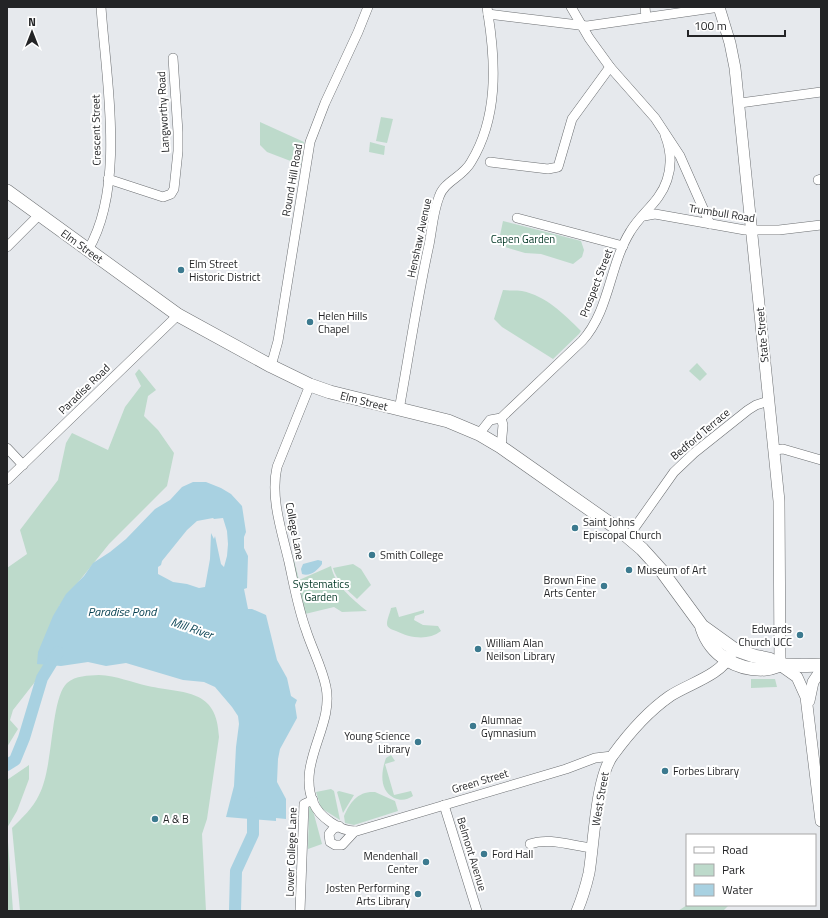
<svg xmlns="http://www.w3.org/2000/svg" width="828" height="918" font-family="'Titillium Web',sans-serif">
	<rect width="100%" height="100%" fill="#e6e9ed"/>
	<g fill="#bddacb">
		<polygon points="381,117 393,119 387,143 376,141"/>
		<polygon points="260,122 304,142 301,165 267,152 260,145"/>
		<polygon points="370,142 385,146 384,155 369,152"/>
		<polygon points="503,221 581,241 584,250 582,257 573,264 541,254 525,253 498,245"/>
		<path d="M503 290C509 291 516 290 522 291 546 296 564 314 581 331L579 334 553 359 502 327 494 319Z"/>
		<polygon points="697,363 707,374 700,381 689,371"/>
		<polygon points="139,369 156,390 148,396 144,416 158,430 174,453 167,486 109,544 59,606 74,632 13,710 10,720 18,729 7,747 7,568 27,554 20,530 58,480 66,443 72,433 108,450 125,407 141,386 135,374"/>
		<path d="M294 560 299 580 331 566C335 585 352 599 367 611L342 612 334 607 305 614 292 561Z"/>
		<path d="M353 564 361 569 371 585 357 599C348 591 336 580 333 568Z"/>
		<path d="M396 607 399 617 424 610V613L415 616 414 620 423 625 438 626 441 631C428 641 410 638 396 631 393 630 387 628 387 624 387 619 390 613 391 608Z"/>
		<path d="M99 675C117 676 131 682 148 686 185 694 217 688 219 737L207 819 202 834 206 911H20L12 828C22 818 33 808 39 795 54 767 50 699 67 683 76 675 88 676 99 675Z"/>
		<polygon points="775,679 777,687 751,688 751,679"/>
		<path d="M391 755 395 761 385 764 394 795 411 791 413 796C407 800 401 801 394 798 379 790 381 772 386 758Z"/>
		<polygon points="29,765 29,779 17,811 7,828 13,911 7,911 7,780"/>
		<polygon points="331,789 334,791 340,820 321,808 316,792"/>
		<polygon points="339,791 354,795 343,813 337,792"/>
		<path d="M375 792 395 801 398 811 354 825 345 823 344 816C350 802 358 791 375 792Z"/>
		<polygon points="309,806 312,807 322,844 308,849"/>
		<polygon points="687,905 729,905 723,911 678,911"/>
	</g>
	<g fill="#a8d1e1" fill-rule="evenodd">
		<path d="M193 482H206L221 488 231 494 242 506 246 532 244 537V548L248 556 247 588 244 589 248 609H252L266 615 277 660 287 678 291 696 297 700 295 705 297 718 280 749 278 759 277 782 286 799V819L276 818V821L226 817 234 786 236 747 239 724 238 716 232 707 215 687 204 682 183 680 126 663 106 666 88 662 61 666 37 664 38 652 53 616 66 594 84 576 93 563 110 552 126 539 155 509 170 500 182 487ZM213 518 214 519 223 518 227 531 228 544 227 556 224 567 221 564 215 536 214 539 211 533 210 559 205 587 199 588 187 584 173 582 158 574V567L161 565 162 561 187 530 197 521Z"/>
		<path d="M318 560 322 561V564C318 570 310 577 302 574L301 569 303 564Z"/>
	</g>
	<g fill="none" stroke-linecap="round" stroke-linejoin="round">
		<g stroke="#a8d1e1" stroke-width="12">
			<polyline points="7,765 15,760 24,738 42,678 58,652"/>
			<polyline points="235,911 236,871 253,834 253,803"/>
		</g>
		<defs>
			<g id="minor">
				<polyline points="487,7 488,14 587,26 720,7"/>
				<polyline points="571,7 589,38 610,67 655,118 680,156 710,224"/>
				<polyline points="645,7 646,17"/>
				<polyline points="740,103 821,92"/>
				<polyline points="490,162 548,169 558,167 572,119 610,67"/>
				<polyline points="108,179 163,197 171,194 174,189 178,151 178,132 173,58"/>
				<polyline points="818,180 821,179"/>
				<polyline points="644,216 655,214 745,230 779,230 821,225"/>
				<polyline points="517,218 623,246"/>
				<polyline points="7,247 40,214"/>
				<path d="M88 250C126 186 106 79 101 7"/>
				<polyline points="271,366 278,341 310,142 325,103 358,32 368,7"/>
				<path d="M310 385 277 467C270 498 282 532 289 562 294 585 298 608 306 630 312 649 322 667 326 687 334 726 297 762 313 802 319 817 340 832 357 831L566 769 595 758 612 756"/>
				<path d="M399 410C409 355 417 299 429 245 432 230 433 212 439 197 444 181 463 177 471 162 498 118 496 64 488 14"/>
				<path d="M479 434 490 420 501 418 582 341C610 310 609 266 630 232 641 213 660 202 667 180 672 165 671 150 665 135"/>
				<polyline points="501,447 503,425 501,418"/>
				<polyline points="7,448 23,465"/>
				<polyline points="775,450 783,449 821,460"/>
				<polyline points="7,480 178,315"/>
				<polyline points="628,537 674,472 694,453 748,410 756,405 769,401"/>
				<polyline points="444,805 477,911"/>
				<polyline points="339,826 333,829 329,834 330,842 335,845 342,845 355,831"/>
				<path d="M530 844C548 837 573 846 592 848"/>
				<polyline points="300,911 304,804 313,800"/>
			</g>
			<g id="major">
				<polyline points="719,7 730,43 735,68 779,501 780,665 797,677 806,697 821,821"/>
				<polyline points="809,701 813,682 821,670"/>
				<path d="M577 911C582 899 586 886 589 873 594 843 596 777 613 755 629 733 647 712 670 696 690 683 720 676 731 654"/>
			</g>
			<g id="highway">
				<polyline points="7,191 178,315 271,366 310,385 330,392 448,421 479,434 501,447 622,532 642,549 661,570 702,626 734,649 754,656 769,659 780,665"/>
				<path d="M702 628C711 656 738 671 766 669 772 669 776 666 781 665 794 665 808 666 821 665"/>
			</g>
		</defs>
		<use href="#minor" stroke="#6c6f72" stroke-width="10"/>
		<use href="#major" stroke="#6c6f72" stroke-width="12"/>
		<use href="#highway" stroke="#6c6f72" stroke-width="14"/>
		<use href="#minor" stroke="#fff" stroke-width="9"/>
		<use href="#major" stroke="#fff" stroke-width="11"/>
		<use href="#highway" stroke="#fff" stroke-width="13"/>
	</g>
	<g fill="#3c7a8f" stroke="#fff" stroke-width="1.5">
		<circle cx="181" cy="270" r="4"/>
		<circle cx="310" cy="322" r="4"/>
		<circle cx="575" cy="528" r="4"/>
		<circle cx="372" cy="555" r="4"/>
		<circle cx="629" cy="570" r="4"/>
		<circle cx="604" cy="586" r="4"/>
		<circle cx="800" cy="635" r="4"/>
		<circle cx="478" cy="649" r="4"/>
		<circle cx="473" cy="726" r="4"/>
		<circle cx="418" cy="742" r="4"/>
		<circle cx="665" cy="771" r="4"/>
		<circle cx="155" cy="819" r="4"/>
		<circle cx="484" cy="854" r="4"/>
		<circle cx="426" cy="862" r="4"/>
		<circle cx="418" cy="894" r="4"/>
	</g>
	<g text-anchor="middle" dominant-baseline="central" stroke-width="4" stroke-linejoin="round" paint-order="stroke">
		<g font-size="11" fill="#232426" stroke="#fff">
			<text transform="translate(163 112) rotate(-93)">Langworthy Road</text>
			<text transform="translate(96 130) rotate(-91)">Crescent Street</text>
			<text transform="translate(292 180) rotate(-80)">Round Hill Road</text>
			<text transform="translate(722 213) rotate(9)">Trumbull Road</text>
			<text transform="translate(419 238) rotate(-78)">Henshaw Avenue</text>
			<text transform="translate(82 246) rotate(36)">Elm Street</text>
			<text transform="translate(596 283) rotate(-69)">Prospect Street</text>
			<text transform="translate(762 335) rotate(-95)">State Street</text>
			<text transform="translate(84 389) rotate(-44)">Paradise Road</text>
			<text transform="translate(364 401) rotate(14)">Elm Street</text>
			<text transform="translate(700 434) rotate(-40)">Bedford Terrace</text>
			<text transform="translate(295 531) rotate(79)">College Lane</text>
			<text transform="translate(480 781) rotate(-17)">Green Street</text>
			<text transform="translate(600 799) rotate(-80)">West Street</text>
			<text transform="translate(291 852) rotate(-88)">Lower College Lane</text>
			<text transform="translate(472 854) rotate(73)">Belmont Avenue</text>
		</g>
		<g font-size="11" fill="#013624" stroke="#fff">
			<text x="523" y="239">Capen Garden</text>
			<text x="321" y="584">Systematics<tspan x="321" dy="13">Garden</tspan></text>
		</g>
		<g font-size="11" fill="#232426" stroke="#fff" text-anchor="start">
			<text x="189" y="264">Elm Street<tspan x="189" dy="13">Historic District</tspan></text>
			<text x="318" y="316">Helen Hills<tspan x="318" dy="13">Chapel</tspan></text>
			<text x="583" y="522">Saint Johns<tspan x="583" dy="13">Episcopal Church</tspan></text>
			<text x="380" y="555">Smith College</text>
			<text x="637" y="570">Museum of Art</text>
			<text x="596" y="580" text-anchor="end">Brown Fine<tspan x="596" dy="13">Arts Center</tspan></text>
			<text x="792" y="629" text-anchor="end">Edwards<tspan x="792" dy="13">Church UCC</tspan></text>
			<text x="486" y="643">William Alan<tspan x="486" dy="13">Neilson Library</tspan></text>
			<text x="481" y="720">Alumnae<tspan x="481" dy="13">Gymnasium</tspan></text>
			<text x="410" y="736" text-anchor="end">Young Science<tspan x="410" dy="13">Library</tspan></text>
			<text x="673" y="771">Forbes Library</text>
			<text x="163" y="819">A &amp; B</text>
			<text x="492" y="854">Ford Hall</text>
			<text x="418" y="856" text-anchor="end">Mendenhall<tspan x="418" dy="13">Center</tspan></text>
			<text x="410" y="888" text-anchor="end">Josten Performing<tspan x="410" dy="13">Arts Library</tspan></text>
		</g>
		<g font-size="12" font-style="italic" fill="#003c4d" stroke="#fff">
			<text x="122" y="611">Paradise Pond</text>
			<text transform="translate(192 628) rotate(19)">Mill River</text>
		</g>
	</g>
	<rect width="828" height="918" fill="none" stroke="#232426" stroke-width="16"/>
	<rect x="686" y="834" width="130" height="72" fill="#ffffff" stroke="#a7a7a8"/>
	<rect x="694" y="847" width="20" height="6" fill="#ffffff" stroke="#a7a7a8"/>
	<text x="722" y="854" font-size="12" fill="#232426">Road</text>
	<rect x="694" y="864" width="20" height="12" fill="#bddacb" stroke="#a7a7a8"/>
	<text x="722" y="874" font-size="12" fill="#232426">Park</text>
	<rect x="694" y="884" width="20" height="12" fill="#a8d1e1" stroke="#a7a7a8"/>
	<text x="722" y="894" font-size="12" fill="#232426">Water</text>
	<g transform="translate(32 32)" stroke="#ffffff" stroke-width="3" paint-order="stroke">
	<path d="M0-3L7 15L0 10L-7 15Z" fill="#232426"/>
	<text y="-6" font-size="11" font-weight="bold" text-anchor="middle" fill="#232426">N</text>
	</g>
	<path d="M688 30v6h97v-6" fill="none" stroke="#232426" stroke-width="2"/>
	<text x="694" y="30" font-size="12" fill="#232426" stroke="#ffffff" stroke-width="3" paint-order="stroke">100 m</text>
</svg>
